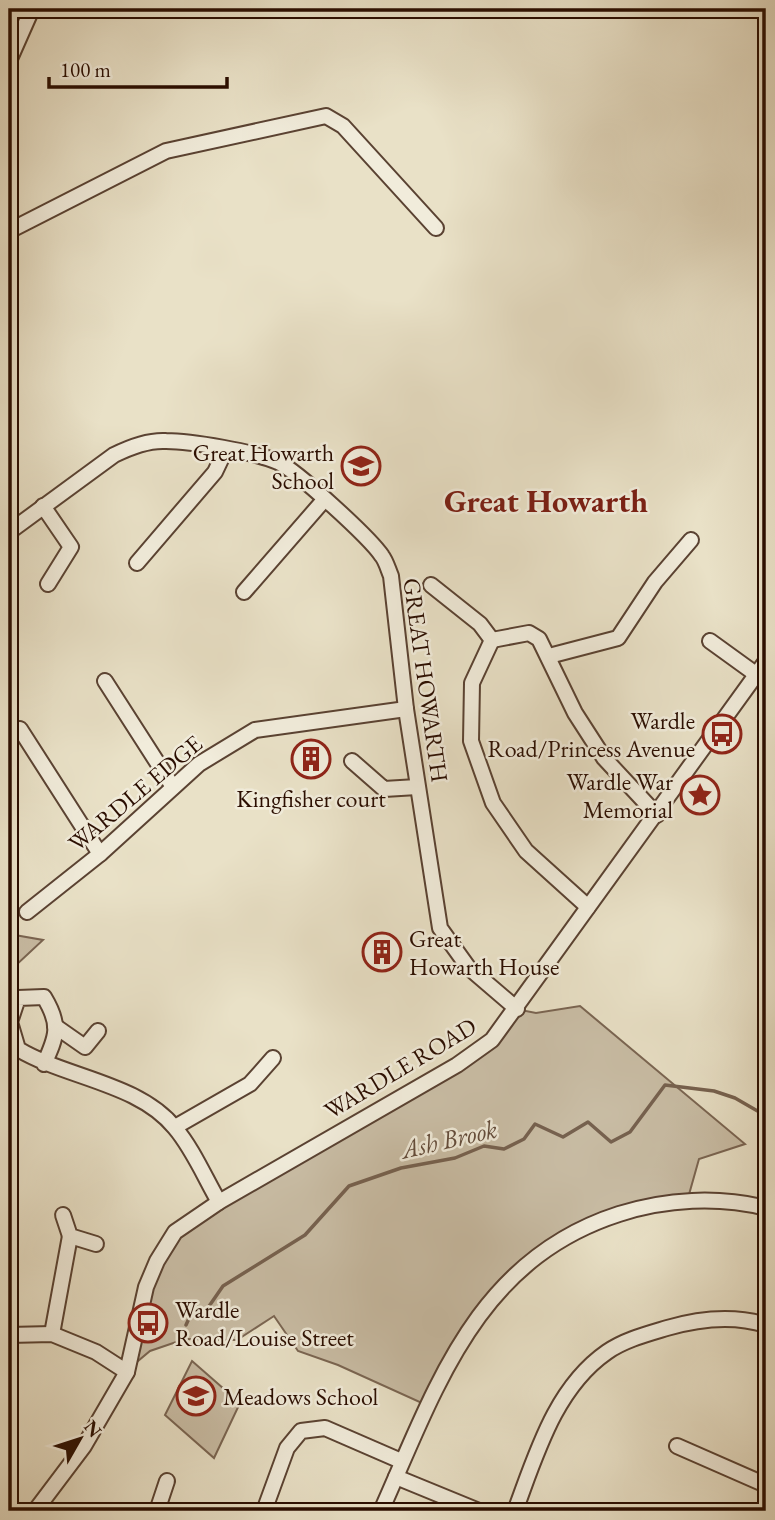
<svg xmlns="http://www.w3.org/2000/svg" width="775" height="1520" font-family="'EB Garamond',serif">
	<rect width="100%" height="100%" fill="#e9e1c7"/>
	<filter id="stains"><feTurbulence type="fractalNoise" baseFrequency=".00286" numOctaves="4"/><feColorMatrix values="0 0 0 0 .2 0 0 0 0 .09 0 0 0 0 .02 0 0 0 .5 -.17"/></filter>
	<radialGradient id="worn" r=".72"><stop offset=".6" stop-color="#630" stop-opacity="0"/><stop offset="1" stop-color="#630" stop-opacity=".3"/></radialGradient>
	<g fill="#c9bda5" stroke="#7a6552" stroke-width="2">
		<polygon points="9,934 43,940 14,967 9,967"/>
		<polygon points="580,1006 745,1144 699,1159 688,1198 646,1203 515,1268 424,1404 338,1365 298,1351 274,1316 237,1340 185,1339 150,1351 132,1366 150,1288 179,1235 221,1205 460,1070 521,1010 536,1013"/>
		<polygon points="192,1361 240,1403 214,1458 165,1415"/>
	</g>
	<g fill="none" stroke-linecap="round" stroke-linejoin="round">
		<polyline stroke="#76614f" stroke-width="3.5" points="186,1325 191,1314 205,1312 223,1286 305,1235 349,1186 401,1168 455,1158 484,1146 504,1149 524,1139 535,1124 563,1137 588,1122 611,1142 630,1132 665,1085 714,1091 735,1098 766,1116"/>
		<defs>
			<g id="minor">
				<polyline points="9,61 32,9"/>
				<polyline points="9,231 166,151 326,116 343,126 436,228"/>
				<polyline points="43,506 71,547 48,584"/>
				<path d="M9 532 114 455C130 447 149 440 166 441 191 441 255 452 278 462 297 471 370 538 382 556 386 561 388 569 391 576L406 709 440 928 468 967 517 1009"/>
				<polyline points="137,563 215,472 225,451"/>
				<polyline points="431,585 480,624 492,640"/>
				<polyline points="244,592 324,500"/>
				<polyline points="492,640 472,683 471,741 493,803 526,851 588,907"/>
				<polyline points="492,640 529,633 539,639 575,713 604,758 657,815"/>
				<polyline points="710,641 757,675"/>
				<polyline points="549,656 618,638 655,582 691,540"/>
				<polyline points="105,681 173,787"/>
				<polyline points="20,729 100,854"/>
				<polyline points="352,761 384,789 417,787"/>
				<polyline points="27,912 100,854 199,764 255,730 406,709"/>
				<polyline points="55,1026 85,1047 98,1031"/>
				<path d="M44 1064C57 1036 61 1025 44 997L18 998 10 1022 18 1049C66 1078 139 1083 175 1128 193 1149 205 1178 219 1202"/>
				<polyline points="175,1127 250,1084 273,1058"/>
				<polyline points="63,1215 70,1236 96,1244"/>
				<polyline points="52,1334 70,1236"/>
				<polyline points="9,1335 52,1334 96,1352 127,1372"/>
				<polyline points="677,1446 766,1485"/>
				<polyline points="396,1477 479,1511"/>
				<polyline points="35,1511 84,1446 127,1372 146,1287 157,1261 175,1232 219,1202 457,1065 492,1040 766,661"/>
				<polyline points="157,1511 167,1481"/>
				<polyline points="264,1511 287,1448 301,1431 325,1428 401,1461"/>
				<path d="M381 1511C436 1388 476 1260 619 1214 666 1199 718 1196 766 1208"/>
				<path d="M515 1511C536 1455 555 1388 607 1352 624 1340 647 1334 667 1328 698 1319 734 1315 766 1325"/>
			</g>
		</defs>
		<use href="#minor" stroke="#5a4232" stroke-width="18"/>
		<use href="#minor" stroke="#f1ecdb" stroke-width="14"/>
	</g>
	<defs>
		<symbol id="school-ring" viewBox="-11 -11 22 22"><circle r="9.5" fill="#f1ecdb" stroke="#8f2418" stroke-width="1.5"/><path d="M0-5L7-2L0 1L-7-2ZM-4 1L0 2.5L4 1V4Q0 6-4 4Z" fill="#8f2418"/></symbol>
		<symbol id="bus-ring" viewBox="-11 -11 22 22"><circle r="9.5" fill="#f1ecdb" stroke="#8f2418" stroke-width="1.5"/><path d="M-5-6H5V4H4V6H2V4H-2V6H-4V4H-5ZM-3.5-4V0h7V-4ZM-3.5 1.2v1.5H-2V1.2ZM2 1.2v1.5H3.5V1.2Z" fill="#8f2418"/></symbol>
		<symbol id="building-ring" viewBox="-11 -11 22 22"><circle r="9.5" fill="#f1ecdb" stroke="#8f2418" stroke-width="1.5"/><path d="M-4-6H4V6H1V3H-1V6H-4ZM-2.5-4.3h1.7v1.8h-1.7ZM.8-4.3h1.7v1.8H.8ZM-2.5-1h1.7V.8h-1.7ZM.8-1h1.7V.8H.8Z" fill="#8f2418"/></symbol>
		<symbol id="sight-ring" viewBox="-11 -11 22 22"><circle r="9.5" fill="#f1ecdb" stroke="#8f2418" stroke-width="1.5"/><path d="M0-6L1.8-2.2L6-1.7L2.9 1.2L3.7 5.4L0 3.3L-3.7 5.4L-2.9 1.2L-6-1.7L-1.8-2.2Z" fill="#8f2418"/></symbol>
	</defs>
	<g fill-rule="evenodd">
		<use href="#school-ring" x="339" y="444" width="44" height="44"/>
		<use href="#bus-ring" x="700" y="712" width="44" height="44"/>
		<use href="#building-ring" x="289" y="737" width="44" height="44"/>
		<use href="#sight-ring" x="678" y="773" width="44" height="44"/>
		<use href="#building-ring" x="360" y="930" width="44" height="44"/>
		<use href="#bus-ring" x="126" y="1301" width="44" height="44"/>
		<use href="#school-ring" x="174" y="1374" width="44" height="44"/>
	</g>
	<g text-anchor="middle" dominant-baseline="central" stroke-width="5" stroke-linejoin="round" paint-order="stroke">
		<g font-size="24" fill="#2a0d00" stroke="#f1ecdb" text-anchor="end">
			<text x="334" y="452">Great Howarth<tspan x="334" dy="28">School</tspan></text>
			<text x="695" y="720">Wardle<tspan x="695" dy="28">Road/Princess Avenue</tspan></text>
			<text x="673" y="781">Wardle War<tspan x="673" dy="28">Memorial</tspan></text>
			<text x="311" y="798" text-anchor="middle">Kingfisher court</text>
			<text x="409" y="938" text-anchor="start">Great<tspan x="409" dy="28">Howarth House</tspan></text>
			<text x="175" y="1309" text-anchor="start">Wardle<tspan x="175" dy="28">Road/Louise Street</tspan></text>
			<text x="223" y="1396" text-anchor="start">Meadows School</text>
		</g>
		<g font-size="24" fill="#2a0d00" stroke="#f1ecdb">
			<text transform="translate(426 680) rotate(82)">GREAT HOWARTH</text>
			<text transform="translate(135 793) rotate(-40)">WARDLE EDGE</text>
			<text transform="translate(400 1068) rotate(-31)">WARDLE ROAD</text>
		</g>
		<g font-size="26" font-style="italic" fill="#634c3b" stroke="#f1ecdb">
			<text transform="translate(449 1139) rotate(-13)">Ash Brook</text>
		</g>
		<g font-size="32" font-weight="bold" fill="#7a1f14" stroke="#f1ecdb">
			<text x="546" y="501">Great Howarth</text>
		</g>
	</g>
	<rect width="775" height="1520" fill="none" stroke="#e9e1c7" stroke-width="35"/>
	<rect x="10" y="10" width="754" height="1499" fill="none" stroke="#2a0d00" stroke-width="3.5"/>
	<rect x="18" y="18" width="740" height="1485" fill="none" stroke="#2a0d00" stroke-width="2"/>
	<g transform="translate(80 1439) rotate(51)" stroke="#f1ecdb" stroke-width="5" paint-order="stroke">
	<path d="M0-5L12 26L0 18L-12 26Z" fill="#2a0d00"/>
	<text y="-10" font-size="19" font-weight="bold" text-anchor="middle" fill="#2a0d00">N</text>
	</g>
	<path d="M49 77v10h178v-10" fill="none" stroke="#2a0d00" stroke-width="3.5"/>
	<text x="60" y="77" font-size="21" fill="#2a0d00" stroke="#f1ecdb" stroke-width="5" paint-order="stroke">100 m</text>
	<rect width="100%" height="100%" filter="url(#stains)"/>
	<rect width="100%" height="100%" fill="url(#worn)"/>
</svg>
